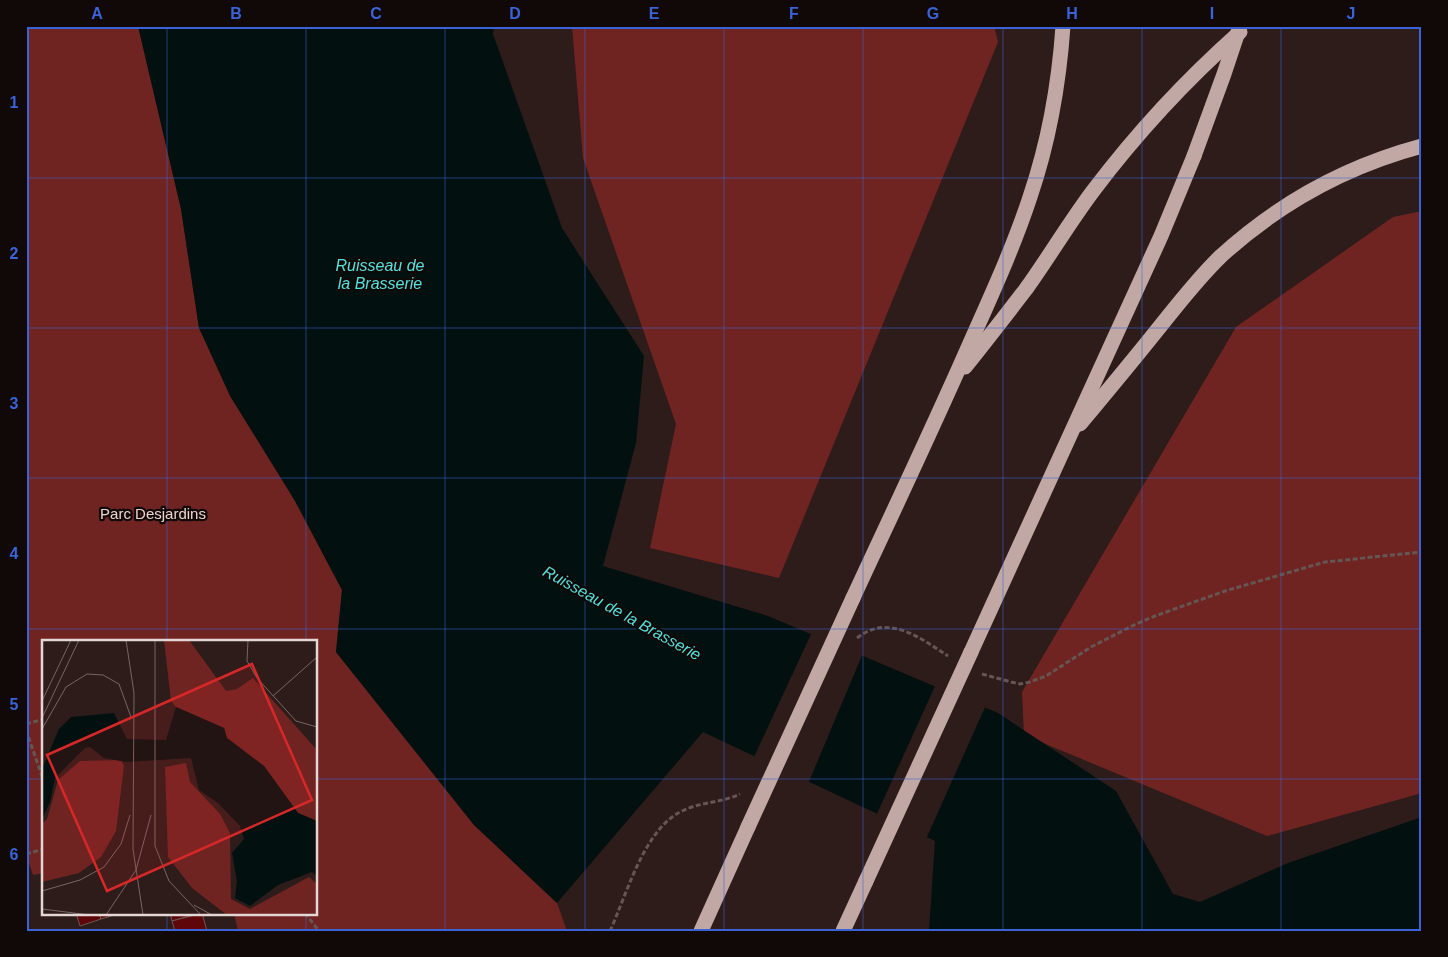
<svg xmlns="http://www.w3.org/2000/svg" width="1448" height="957" font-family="Helvetica,sans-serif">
	<rect width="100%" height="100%" fill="#2e1c1a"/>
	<g fill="#702421">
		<polygon points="26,26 138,26 181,209 199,328 295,501 342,590 336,652 474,825 557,903 567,931 238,931 234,913 316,913 316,641 44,641 44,873 33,875 26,855"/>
		<polygon points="572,26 994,26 998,42 779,578 650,548 676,424 583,158"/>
		<polygon points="1422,211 1422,793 1267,836 1024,735 1022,692 1236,327 1393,217"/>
	</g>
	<polygon fill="#021110" points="138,26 494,26 493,34 562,228 644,356 636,443 603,566 768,616 998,713 1116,791 1173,894 1200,902 1288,863 1422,817 1422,931 929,931 935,841 703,732 557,903 474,825 336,652 342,590 295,501 230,396 199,328 181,209"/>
	<g fill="#2e1c1a">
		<polygon points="812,632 863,653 808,784 753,759"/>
		<polygon points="936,684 986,705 926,839 876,816"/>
	</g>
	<g fill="#5e060a" stroke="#6d5855">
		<polygon points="76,913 99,913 101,919 80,926"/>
		<polygon points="99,913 121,913 101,919"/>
		<polygon points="170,913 200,913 172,921"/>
		<polygon points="202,913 207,931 175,931 172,921"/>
	</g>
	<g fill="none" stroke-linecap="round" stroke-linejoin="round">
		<g stroke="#655553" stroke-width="3" stroke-dasharray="5 2.5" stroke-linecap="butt">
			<path d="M857 638C889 613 920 638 948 656"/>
			<polyline points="982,674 1011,682 1020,684 1030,682 1046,676 1091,647 1134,625 1155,616 1225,591 1325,562 1422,552"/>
			<polyline points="26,724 44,719"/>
			<polyline points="26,730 44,782"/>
			<polyline points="26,854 44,849"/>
			<polyline points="305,913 319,931"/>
			<path d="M610 931C627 894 644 829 682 811 700 802 721 803 740 794"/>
		</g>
		<g stroke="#c1a8a5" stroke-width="15">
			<path d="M965 367C986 341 1006 315 1026 289 1049 257 1069 223 1093 191 1136 134 1186 80 1240 32"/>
			<path d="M1080 424C1105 394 1130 364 1154 334 1176 307 1196 280 1221 256 1278 204 1347 166 1422 146"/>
			<path d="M853 598C891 516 930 434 967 350 989 300 1013 249 1030 197 1049 141 1059 84 1063 26"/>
			<polyline points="971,652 1161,236 1194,156"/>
			<polyline points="701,931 748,827"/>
			<polyline points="843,931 866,881"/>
		</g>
		<g stroke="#c1a8a5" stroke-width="15">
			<polyline points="1194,156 1224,74 1240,26"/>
			<polyline points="748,827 853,598"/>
			<polyline points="866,881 971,652"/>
		</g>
	</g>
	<path fill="none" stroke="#3b62d7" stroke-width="1" stroke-opacity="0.55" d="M167 26V641M306 26V641M445 26V931M585 26V931M724 26V931M863 26V931M1003 26V931M1142 26V931M1281 26V931M26 178H1422M26 328H1422M26 478H1422M26 629H1422M26 779H44M316 779H1422M167 913V931M306 913V931"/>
	<g text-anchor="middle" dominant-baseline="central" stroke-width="4.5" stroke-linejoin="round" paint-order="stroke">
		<g font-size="15" fill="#eed4d1" stroke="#100908">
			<text x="153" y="513">Parc Desjardins</text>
		</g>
		<g font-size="16" font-style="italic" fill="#56e1dd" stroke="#100908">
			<text x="380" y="265">Ruisseau de<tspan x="380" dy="18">la Brasserie</tspan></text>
			<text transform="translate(622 613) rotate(29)">Ruisseau de la Brasserie</text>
		</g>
	</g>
	<g transform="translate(42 640)">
		<rect width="275" height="275" fill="#2e1c1a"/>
		<path d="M122 0H147L184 51 195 49 211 38 275 110V181L256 173 222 126 185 98 182 88 134 67 129 61ZM79 120 82 126 74 191 59 217 37 233 0 242V184L5 179 16 140 38 121ZM144 123 148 142 178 174 188 193 189 259 208 269 267 237 275 244V275H185L150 248 126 217 123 127Z" fill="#702421"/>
		<path d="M134 67 182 88 185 98 222 126 256 173 275 181V236L270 232 236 245 208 266 193 258 195 241 190 213 202 199 198 186 176 163 157 150 149 118 84 122 62 118 48 107 43 108 13 138 8 162 0 179V129L17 89 29 77 72 73 85 99 124 100Z" fill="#021110"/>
		<path fill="none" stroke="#766664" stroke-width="1" d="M84 0 92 53 91 209 101 275M113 0V206L127 241 159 275M206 0 205 21 215 38 254 81 275 87M231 56 275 17M0 61 29 0M0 78 37 0M0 89 24 47 45 34 61 35 77 44 89 77M0 251 38 240 62 227 79 204 88 175M152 265 170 275M0 269 48 275M64 275 94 230 109 175"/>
		<path fill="#d62828" fill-opacity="0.15" stroke="#d62828" stroke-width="2.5" d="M210 24 270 160 65 251 5 115Z"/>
		<rect width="275" height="275" fill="none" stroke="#e3d6d4" stroke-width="2.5"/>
	</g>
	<rect width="1448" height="957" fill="none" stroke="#100908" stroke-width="55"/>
	<rect x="28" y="28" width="1392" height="902" fill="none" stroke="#3b62d7" stroke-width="2"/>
	<g font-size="16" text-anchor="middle" font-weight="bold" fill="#3b62d7">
		<text x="97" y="19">A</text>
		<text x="236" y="19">B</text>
		<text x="376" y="19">C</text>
		<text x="515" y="19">D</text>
		<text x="654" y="19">E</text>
		<text x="794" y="19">F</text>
		<text x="933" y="19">G</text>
		<text x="1072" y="19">H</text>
		<text x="1212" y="19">I</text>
		<text x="1351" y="19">J</text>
		<text x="14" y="108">1</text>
		<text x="14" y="259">2</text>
		<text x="14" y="409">3</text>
		<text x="14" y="559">4</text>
		<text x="14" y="710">5</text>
		<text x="14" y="860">6</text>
	</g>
</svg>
